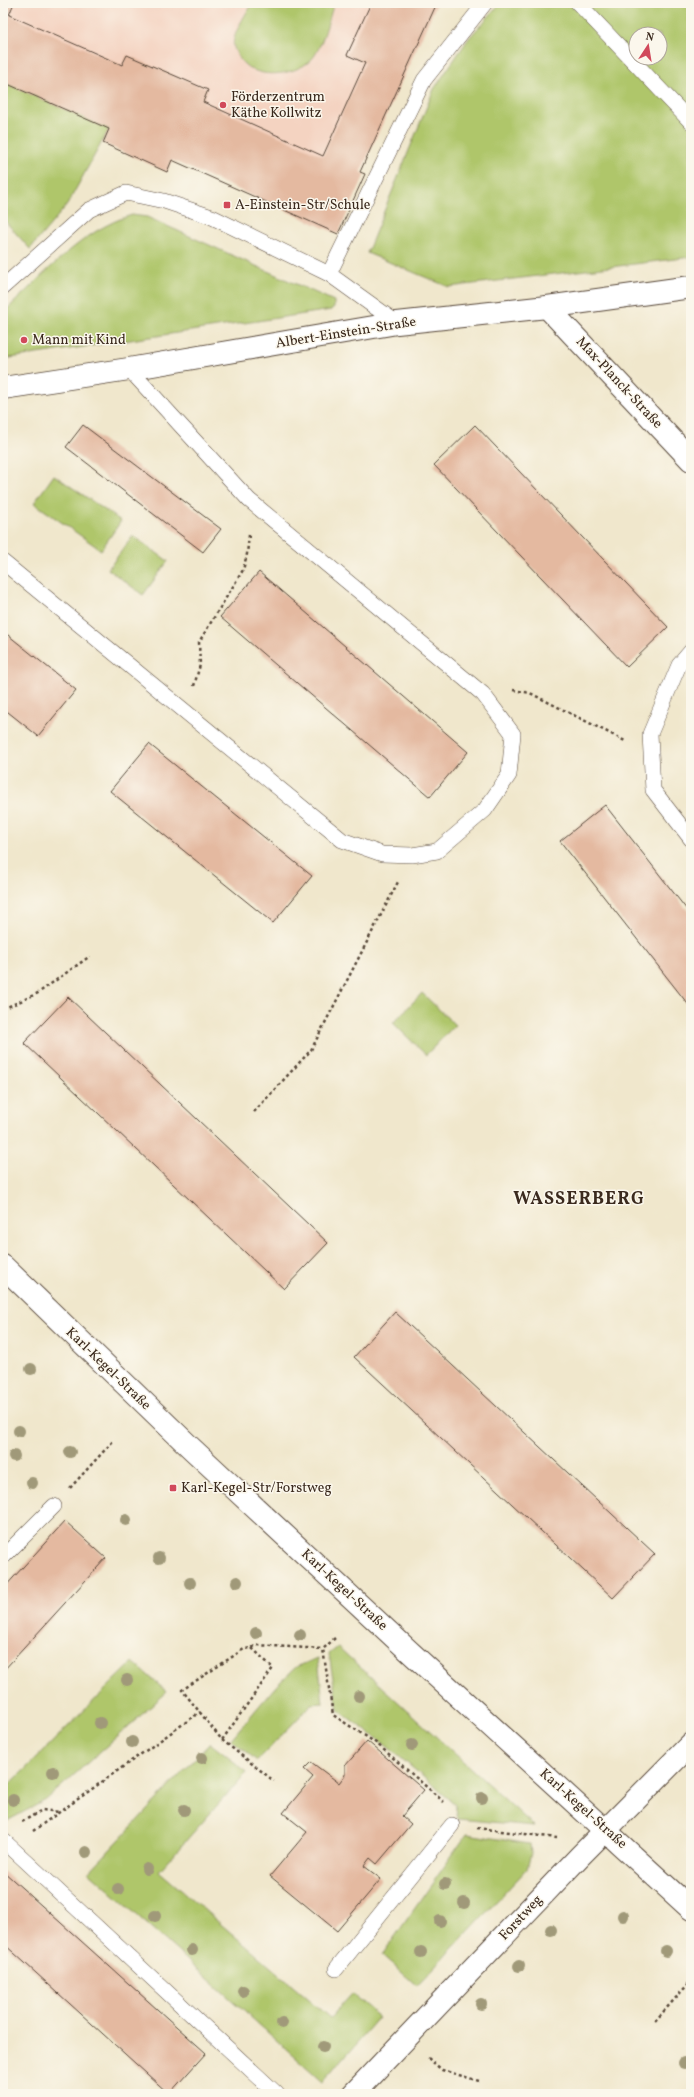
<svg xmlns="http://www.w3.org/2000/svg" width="694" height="2097" font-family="Vollkorn,serif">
	<rect width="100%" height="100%" fill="#fbf7ec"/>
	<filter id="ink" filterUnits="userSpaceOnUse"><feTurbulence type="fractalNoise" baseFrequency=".025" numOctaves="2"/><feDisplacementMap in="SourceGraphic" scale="8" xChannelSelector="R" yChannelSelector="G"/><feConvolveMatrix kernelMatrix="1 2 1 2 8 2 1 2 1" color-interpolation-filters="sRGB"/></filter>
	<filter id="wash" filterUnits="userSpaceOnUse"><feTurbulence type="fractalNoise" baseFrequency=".012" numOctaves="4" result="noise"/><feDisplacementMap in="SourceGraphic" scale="16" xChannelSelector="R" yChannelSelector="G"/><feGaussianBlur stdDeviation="0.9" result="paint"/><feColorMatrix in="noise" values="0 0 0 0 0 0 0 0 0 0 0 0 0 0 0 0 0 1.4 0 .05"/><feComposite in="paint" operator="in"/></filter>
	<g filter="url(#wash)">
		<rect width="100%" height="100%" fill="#f0e7cc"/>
		<polygon fill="#f4d3c1" points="3,3 437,3 361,172 365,174 338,234 172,160 167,172 103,143 108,129 3,82"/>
		<g fill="#afc66b" stroke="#757844" fill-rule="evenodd">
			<path d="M252 3H334C329 18 322 49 311 60 293 77 251 81 238 56 235 51 232 45 234 39 237 27 246 14 252 3Z"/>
			<path d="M501 3H691V257L449 287 367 253 434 89 469 38ZM636 34H660V58H636Z"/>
			<polygon points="3,82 109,129 67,205 30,249 3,219"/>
			<path d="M132 215 147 217 334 301V307L331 310 3 359V313C41 278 82 229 132 215Z"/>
			<polygon points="54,475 121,521 101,550 34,503"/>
			<polygon points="133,536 168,561 143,595 108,569"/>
			<polygon points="422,993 455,1025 426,1055 393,1023"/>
			<polygon points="338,1647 534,1826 458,1819 455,1804 388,1747 338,1710 329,1654"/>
			<polygon points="318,1658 323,1703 312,1704 257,1761 231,1739 276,1686 296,1667"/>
			<polygon points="133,1662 167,1692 46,1800 5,1822 3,1820 3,1791"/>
			<polygon points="210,1743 247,1772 159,1871 330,2018 352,1994 379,2017 323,2082 89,1872"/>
			<polygon points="467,1834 530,1844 531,1853 527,1869 417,1986 382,1955"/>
		</g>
		<g id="blocks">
			<g fill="#e4b9a0">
				<polygon points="3,3 14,3 9,15 122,65 127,55 208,90 203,102 323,156 365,63 347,55 371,3 437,3 360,172 365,174 338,234 172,160 167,172 103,143 109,129 3,82"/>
				<polygon points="83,425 221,529 203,552 66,447"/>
				<polygon points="475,425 668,627 627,667 434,465"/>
				<polygon points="259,572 468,752 430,797 220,617"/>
				<polygon points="3,631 76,690 38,736 3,708"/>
				<polygon points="149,744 312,876 273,923 110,791"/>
				<polygon points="605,805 691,915 691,1008 560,841"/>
				<polygon points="68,997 328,1243 284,1289 24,1043"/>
				<polygon points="395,1312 655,1554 613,1598 354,1357"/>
				<polygon points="65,1521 106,1558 3,1671 3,1589"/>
				<polygon points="367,1741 424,1790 402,1816 411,1824 377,1864 370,1858 364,1866 381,1879 337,1931 270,1876 307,1832 283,1813 313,1777 304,1769 311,1762 339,1783 345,1775 345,1766"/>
				<polygon points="3,1871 206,2053 169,2094 3,1943"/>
			</g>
		</g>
	</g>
	<g filter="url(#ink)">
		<use href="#blocks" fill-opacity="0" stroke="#564638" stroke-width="1"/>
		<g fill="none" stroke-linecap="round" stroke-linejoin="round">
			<defs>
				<g id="service">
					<polyline points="578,3 691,122"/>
					<polyline points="329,274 424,80 485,3"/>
					<polyline points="3,287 89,210 126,193 164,201 212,217 329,274 397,323"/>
					<polyline points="3,562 342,840 382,854 412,855 437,851 485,810 509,775 513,734 483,694 249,500 129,369"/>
					<polyline points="691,651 679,665 650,734 653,790 691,839"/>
					<polyline points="3,1557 54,1506"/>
					<polyline points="3,1840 277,2094"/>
					<polyline points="336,1969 452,1825"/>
				</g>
				<g id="minor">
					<polyline points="547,307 691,460"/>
					<polyline points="3,388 129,369 397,323 547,307 691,287"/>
					<polyline points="353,2094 580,1856 691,1744"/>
				</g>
				<polyline id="tertiary" points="3,1266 189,1446 410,1652 691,1909"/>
			</defs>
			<use href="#service" stroke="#564638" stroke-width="16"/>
			<use href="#minor" stroke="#564638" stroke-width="24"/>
			<use href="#tertiary" stroke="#564638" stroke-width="24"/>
			<g stroke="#564638" stroke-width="2.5" stroke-dasharray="3 3" stroke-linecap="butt">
				<polyline points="194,686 200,665 199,642 243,570 247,554 249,535"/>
				<polyline points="513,690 530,693 625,741"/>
				<polyline points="3,1009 38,993 90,956"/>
				<polyline points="254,1112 311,1050 399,880"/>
				<polyline points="70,1488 114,1440"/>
				<polyline points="335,1638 323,1649 333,1715 376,1743 444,1802"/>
				<polyline points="252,1648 273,1668 222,1740 182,1690 244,1649 252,1648 256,1645 323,1649"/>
				<polyline points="222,1740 274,1781"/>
				<polyline points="22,1822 42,1810 60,1812"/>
				<polyline points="477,1828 557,1838"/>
				<polyline points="33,1831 200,1712"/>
				<polyline points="655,2021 691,1981"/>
				<polyline points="428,2058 442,2070 479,2081"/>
			</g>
			<use href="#service" stroke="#fff" stroke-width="15"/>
			<use href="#minor" stroke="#fff" stroke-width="22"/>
			<use href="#tertiary" stroke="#fff" stroke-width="22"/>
		</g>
		<g fill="#a09979">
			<circle cx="31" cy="1369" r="6"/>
			<circle cx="19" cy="1431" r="6"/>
			<circle cx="70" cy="1452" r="6"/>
			<circle cx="14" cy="1456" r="6"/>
			<circle cx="32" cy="1483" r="6"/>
			<circle cx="126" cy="1520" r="6"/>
			<circle cx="159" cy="1558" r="6"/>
			<circle cx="237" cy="1582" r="6"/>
			<circle cx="190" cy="1583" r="6"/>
			<circle cx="256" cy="1633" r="6"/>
			<circle cx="300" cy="1635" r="6"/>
			<circle cx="127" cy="1680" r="6"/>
			<circle cx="359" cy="1696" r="6"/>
			<circle cx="100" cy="1723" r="6"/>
			<circle cx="132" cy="1742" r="6"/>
			<circle cx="412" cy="1745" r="6"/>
			<circle cx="202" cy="1758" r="6"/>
			<circle cx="53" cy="1772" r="6"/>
			<circle cx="482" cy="1798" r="6"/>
			<circle cx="13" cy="1800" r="6"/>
			<circle cx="184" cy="1810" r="6"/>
			<circle cx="86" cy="1852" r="6"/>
			<circle cx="147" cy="1869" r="6"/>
			<circle cx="445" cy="1884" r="6"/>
			<circle cx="118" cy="1889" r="6"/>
			<circle cx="464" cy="1903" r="6"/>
			<circle cx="155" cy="1916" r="6"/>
			<circle cx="623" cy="1916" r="6"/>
			<circle cx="440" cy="1921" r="6"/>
			<circle cx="551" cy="1930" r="6"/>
			<circle cx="192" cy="1950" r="6"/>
			<circle cx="666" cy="1951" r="6"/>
			<circle cx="421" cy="1952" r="6"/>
			<circle cx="519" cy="1966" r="6"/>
			<circle cx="243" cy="1991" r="6"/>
			<circle cx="481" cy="2004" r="6"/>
			<circle cx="282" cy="2023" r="6"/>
			<circle cx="323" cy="2047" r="6"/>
			<circle cx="684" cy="2063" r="6"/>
		</g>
	</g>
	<g fill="#d1495b" stroke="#fbf7ec" stroke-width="1.5">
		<circle cx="223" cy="105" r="4"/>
		<rect x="223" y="201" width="8" height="8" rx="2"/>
		<circle cx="24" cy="340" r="4"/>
		<rect x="169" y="1484" width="8" height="8" rx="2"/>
	</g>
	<g text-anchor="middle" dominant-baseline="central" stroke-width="3" stroke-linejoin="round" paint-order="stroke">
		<g font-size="14" fill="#3b2a1e" stroke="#fbf7ec" text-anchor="start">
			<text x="231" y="97">Förderzentrum<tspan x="231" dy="16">Käthe Kollwitz</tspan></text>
			<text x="235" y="205">A-Einstein-Str/Schule</text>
			<text x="32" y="340">Mann mit Kind</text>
			<text x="181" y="1488">Karl-Kegel-Str/Forstweg</text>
		</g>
		<g font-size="14" fill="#3b2a1e" stroke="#fbf7ec">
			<text transform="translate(346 333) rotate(-9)">Albert-Einstein-Straße</text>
			<text transform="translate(619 383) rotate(47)">Max-Planck-Straße</text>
			<text transform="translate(108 1369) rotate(44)">Karl-Kegel-Straße</text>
			<text transform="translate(344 1590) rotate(43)">Karl-Kegel-Straße</text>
			<text transform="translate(583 1809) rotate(42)">Karl-Kegel-Straße</text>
			<text transform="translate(521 1918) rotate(-47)">Forstweg</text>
		</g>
		<g font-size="18" font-weight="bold" letter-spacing="1" fill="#3b2a1e" stroke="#fbf7ec">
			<text x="579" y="1199">WASSERBERG</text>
		</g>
	</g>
	<rect width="694" height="2097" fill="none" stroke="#fbf7ec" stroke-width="16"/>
	<g transform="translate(648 46) rotate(12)"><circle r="19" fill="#fbf7ec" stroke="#aea59a"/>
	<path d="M0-3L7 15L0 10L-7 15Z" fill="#d1495b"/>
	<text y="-6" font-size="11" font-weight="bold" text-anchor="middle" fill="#3b2a1e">N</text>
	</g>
</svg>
